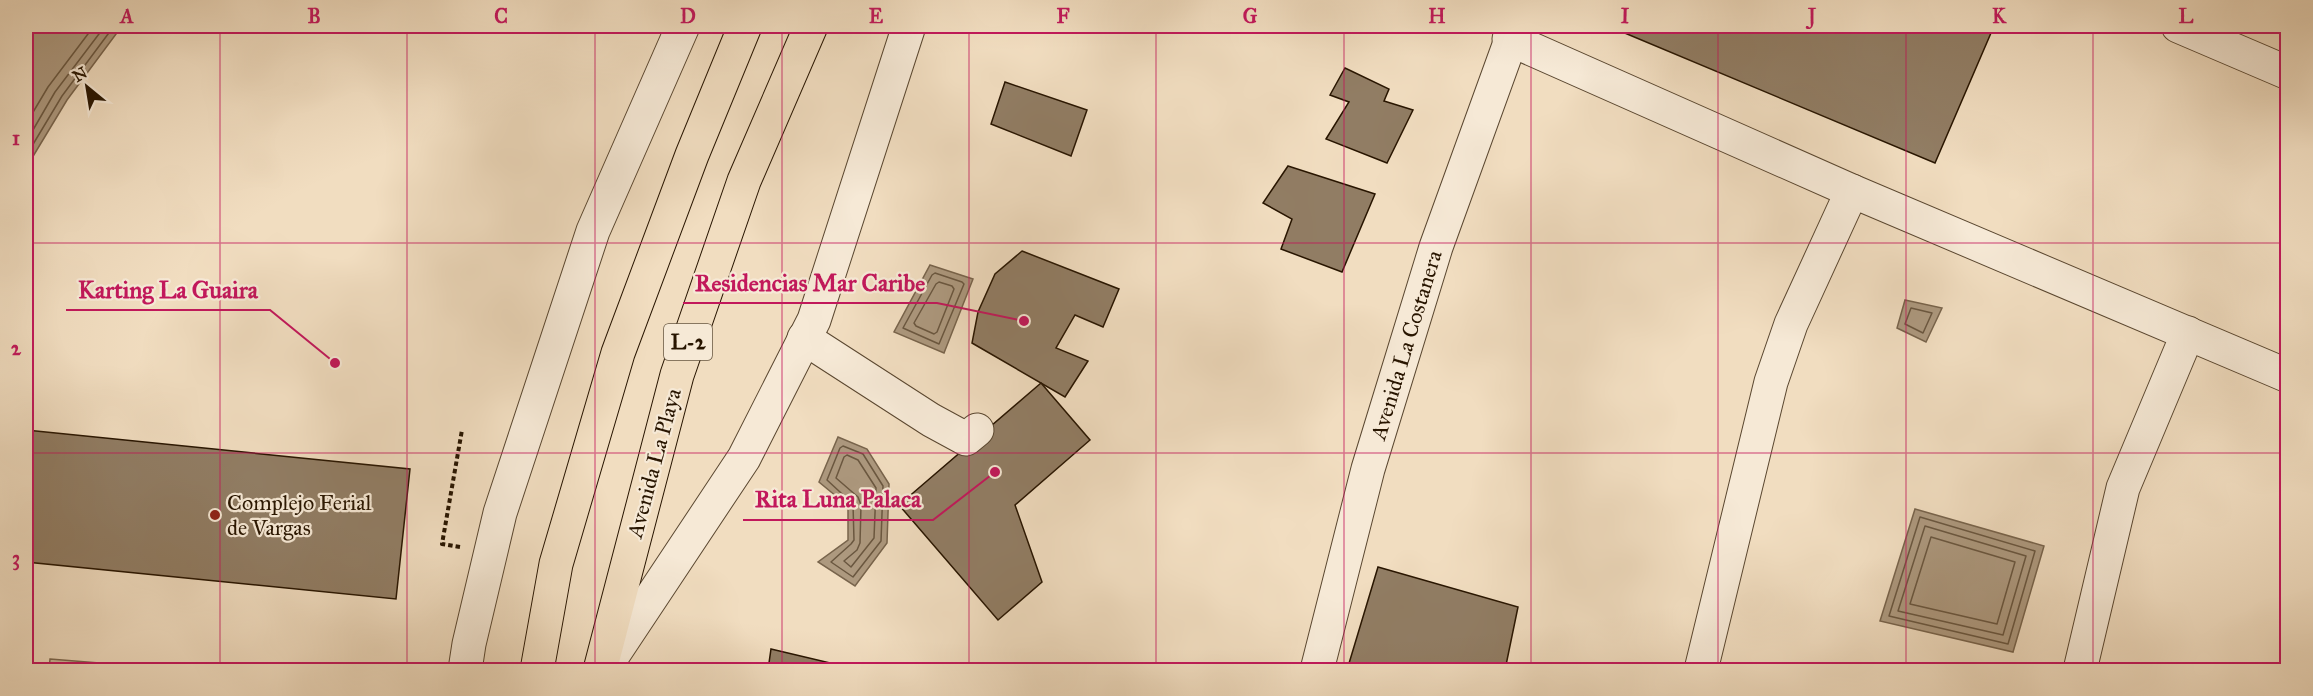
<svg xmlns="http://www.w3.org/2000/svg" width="2313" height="696" font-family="'IM FELL Great Primer',serif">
	<rect width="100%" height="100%" fill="#f1ddc0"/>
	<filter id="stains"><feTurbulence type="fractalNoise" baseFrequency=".00333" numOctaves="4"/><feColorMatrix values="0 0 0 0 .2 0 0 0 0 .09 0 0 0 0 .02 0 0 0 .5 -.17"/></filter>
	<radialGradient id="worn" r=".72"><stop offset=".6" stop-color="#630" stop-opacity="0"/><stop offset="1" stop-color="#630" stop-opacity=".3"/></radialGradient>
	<polygon fill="#cfbb9f" stroke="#7c6850" stroke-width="1.5" points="50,659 186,670 49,670"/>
	<g fill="#ad997f" stroke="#78644c" stroke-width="1.5">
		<polygon points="26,26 122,26 67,100 26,168"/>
		<polygon points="930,265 973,279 944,353 894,332"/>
		<polygon points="1905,300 1942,308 1926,342 1897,328"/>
		<polygon points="838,437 867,449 889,484 887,543 855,586 818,562 848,540 848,506 819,482"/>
		<polygon points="1915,509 2044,546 2013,652 1880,621"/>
	</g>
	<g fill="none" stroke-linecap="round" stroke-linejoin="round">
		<g stroke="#6a5740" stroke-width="1.5">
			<polyline points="26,124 48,87 94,26"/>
			<polyline points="26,142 55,92 105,26"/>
			<polyline points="26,156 62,96 114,26"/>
			<polygon points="935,273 962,282 964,284 939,344 903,328 932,275"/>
			<polygon points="939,282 952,286 954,289 937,332 934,334 916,326 914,323 936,284"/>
			<polygon points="1911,308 1932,313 1923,333 1905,324"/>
			<polygon points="843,446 863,454 883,486 881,541 853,577 831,562 851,544 854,540 853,504 827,480 840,448"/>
			<polygon points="847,455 858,460 876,488 874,538 851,567 844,561 857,550 860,543 861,505 858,497 836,478 844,457"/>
			<polygon points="1920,517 2035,551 2008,644 1889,616"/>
			<polygon points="1925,526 2026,556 2003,635 1898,611"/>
			<polygon points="1931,537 2015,562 1997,624 1910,604"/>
		</g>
	</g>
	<g fill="#917d64" stroke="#281500" stroke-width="1.5">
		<polygon points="1608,26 1994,26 1935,163"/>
		<polygon points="1345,68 1389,89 1384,101 1413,110 1387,163 1326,139 1349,102 1330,95"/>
		<polygon points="1005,82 1087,110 1071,156 991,124"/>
		<polygon points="1288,166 1375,194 1342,272 1281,249 1292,219 1263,203"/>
		<polygon points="1022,251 1119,289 1103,327 1075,315 1056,348 1088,361 1065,397 972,343 978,312 995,274"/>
		<polygon points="1041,383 1090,440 1015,505 1042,582 998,620 899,505"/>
		<polygon points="26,430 410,469 396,599 26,562"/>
		<polygon points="1378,567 1518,607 1505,670 1347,670"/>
		<polygon points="771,649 843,666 842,670 768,670"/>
	</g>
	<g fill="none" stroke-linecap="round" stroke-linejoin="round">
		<defs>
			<g id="minor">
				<polyline points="2178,26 2288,73"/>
				<polyline points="1509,39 1852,191 2288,376"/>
				<polyline points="804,338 931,420 966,439 977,430"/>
				<polyline points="465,670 469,644 500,513 593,231 683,26"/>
				<polyline points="603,670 744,458 814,320 909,26"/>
				<polyline points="1317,670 1368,469 1436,247 1516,26"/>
				<polyline points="1701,670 1771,382 1791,324 1852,191"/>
				<polyline points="2080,670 2123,488 2188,333"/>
			</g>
			<g id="major">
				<polyline points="537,670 556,564 618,353 692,155 745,26"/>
				<polyline points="600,670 677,375 744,181 811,26"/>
			</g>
		</defs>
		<use href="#minor" stroke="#5a4730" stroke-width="35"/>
		<use href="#major" stroke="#281500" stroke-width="35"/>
		<polyline stroke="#281500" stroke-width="4" stroke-dasharray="4.5 3" stroke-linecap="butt" points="460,547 442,544 462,430"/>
		<use href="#minor" stroke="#f6e9d6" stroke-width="33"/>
		<use href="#major" stroke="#f1ddc0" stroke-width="33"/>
	</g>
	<path fill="none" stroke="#c2185b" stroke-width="1.5" stroke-opacity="0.55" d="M220 26V670M407 26V670M595 26V670M782 26V670M969 26V670M1156 26V670M1344 26V670M1531 26V670M1718 26V670M1906 26V670M2093 26V670M26 243H2288M26 453H2288"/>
	<circle fill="#8f2418" stroke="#f6e9d6" stroke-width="2" cx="215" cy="515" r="6"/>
	<g text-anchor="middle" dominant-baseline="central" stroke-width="4.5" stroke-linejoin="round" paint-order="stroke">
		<rect fill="#f6e9d6" stroke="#665540" stroke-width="1.5" x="664" y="324" width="48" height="36" rx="4.5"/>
		<g font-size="21" font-weight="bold" fill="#281500">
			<text x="688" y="342">L-2</text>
		</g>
		<g font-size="22" fill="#281500" stroke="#f6e9d6">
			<text transform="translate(1406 345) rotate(-73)">Avenida La Costanera</text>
			<text transform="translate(654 463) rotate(-75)">Avenida La Playa</text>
		</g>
		<g font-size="22" fill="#281500" stroke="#f6e9d6" text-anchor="start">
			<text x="227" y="502">Complejo Ferial<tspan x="227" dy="25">de Vargas</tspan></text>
		</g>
	</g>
	<path fill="none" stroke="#c2185b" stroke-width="2" d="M1024 321L937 303H683M335 363L270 310H66M995 472L933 520H743"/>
	<g fill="#c2185b" stroke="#f6e9d6" stroke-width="2">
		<circle cx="1024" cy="321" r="6"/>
		<circle cx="335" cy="363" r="6"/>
		<circle cx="995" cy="472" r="6"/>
	</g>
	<g font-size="24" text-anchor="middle" font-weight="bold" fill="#c2185b" stroke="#f6e9d6" stroke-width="4.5" stroke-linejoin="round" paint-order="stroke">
		<text x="810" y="291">Residencias Mar Caribe</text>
		<text x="168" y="298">Karting La Guaira</text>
		<text x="838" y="507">Rita Luna Palaca</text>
	</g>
	<rect width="2313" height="696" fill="none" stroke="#f1ddc0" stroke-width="66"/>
	<g transform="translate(87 87) rotate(330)" stroke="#f6e9d6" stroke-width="4.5" paint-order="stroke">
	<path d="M0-4.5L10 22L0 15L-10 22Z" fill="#281500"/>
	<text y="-9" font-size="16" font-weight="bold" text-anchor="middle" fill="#281500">N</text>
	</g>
	<rect x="33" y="33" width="2247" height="630" fill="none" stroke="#c2185b" stroke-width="2"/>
	<g font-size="20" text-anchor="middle" font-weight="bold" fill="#c2185b">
		<text x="127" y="23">A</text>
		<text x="314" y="23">B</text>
		<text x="501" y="23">C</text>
		<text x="688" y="23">D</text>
		<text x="876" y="23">E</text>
		<text x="1063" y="23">F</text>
		<text x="1250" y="23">G</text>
		<text x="1437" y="23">H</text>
		<text x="1625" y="23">I</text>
		<text x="1812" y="23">J</text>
		<text x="1999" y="23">K</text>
		<text x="2186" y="23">L</text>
		<text x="16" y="145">1</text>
		<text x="16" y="355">2</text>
		<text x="16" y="565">3</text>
	</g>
	<rect width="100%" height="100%" filter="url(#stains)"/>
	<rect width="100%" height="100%" fill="url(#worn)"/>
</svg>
